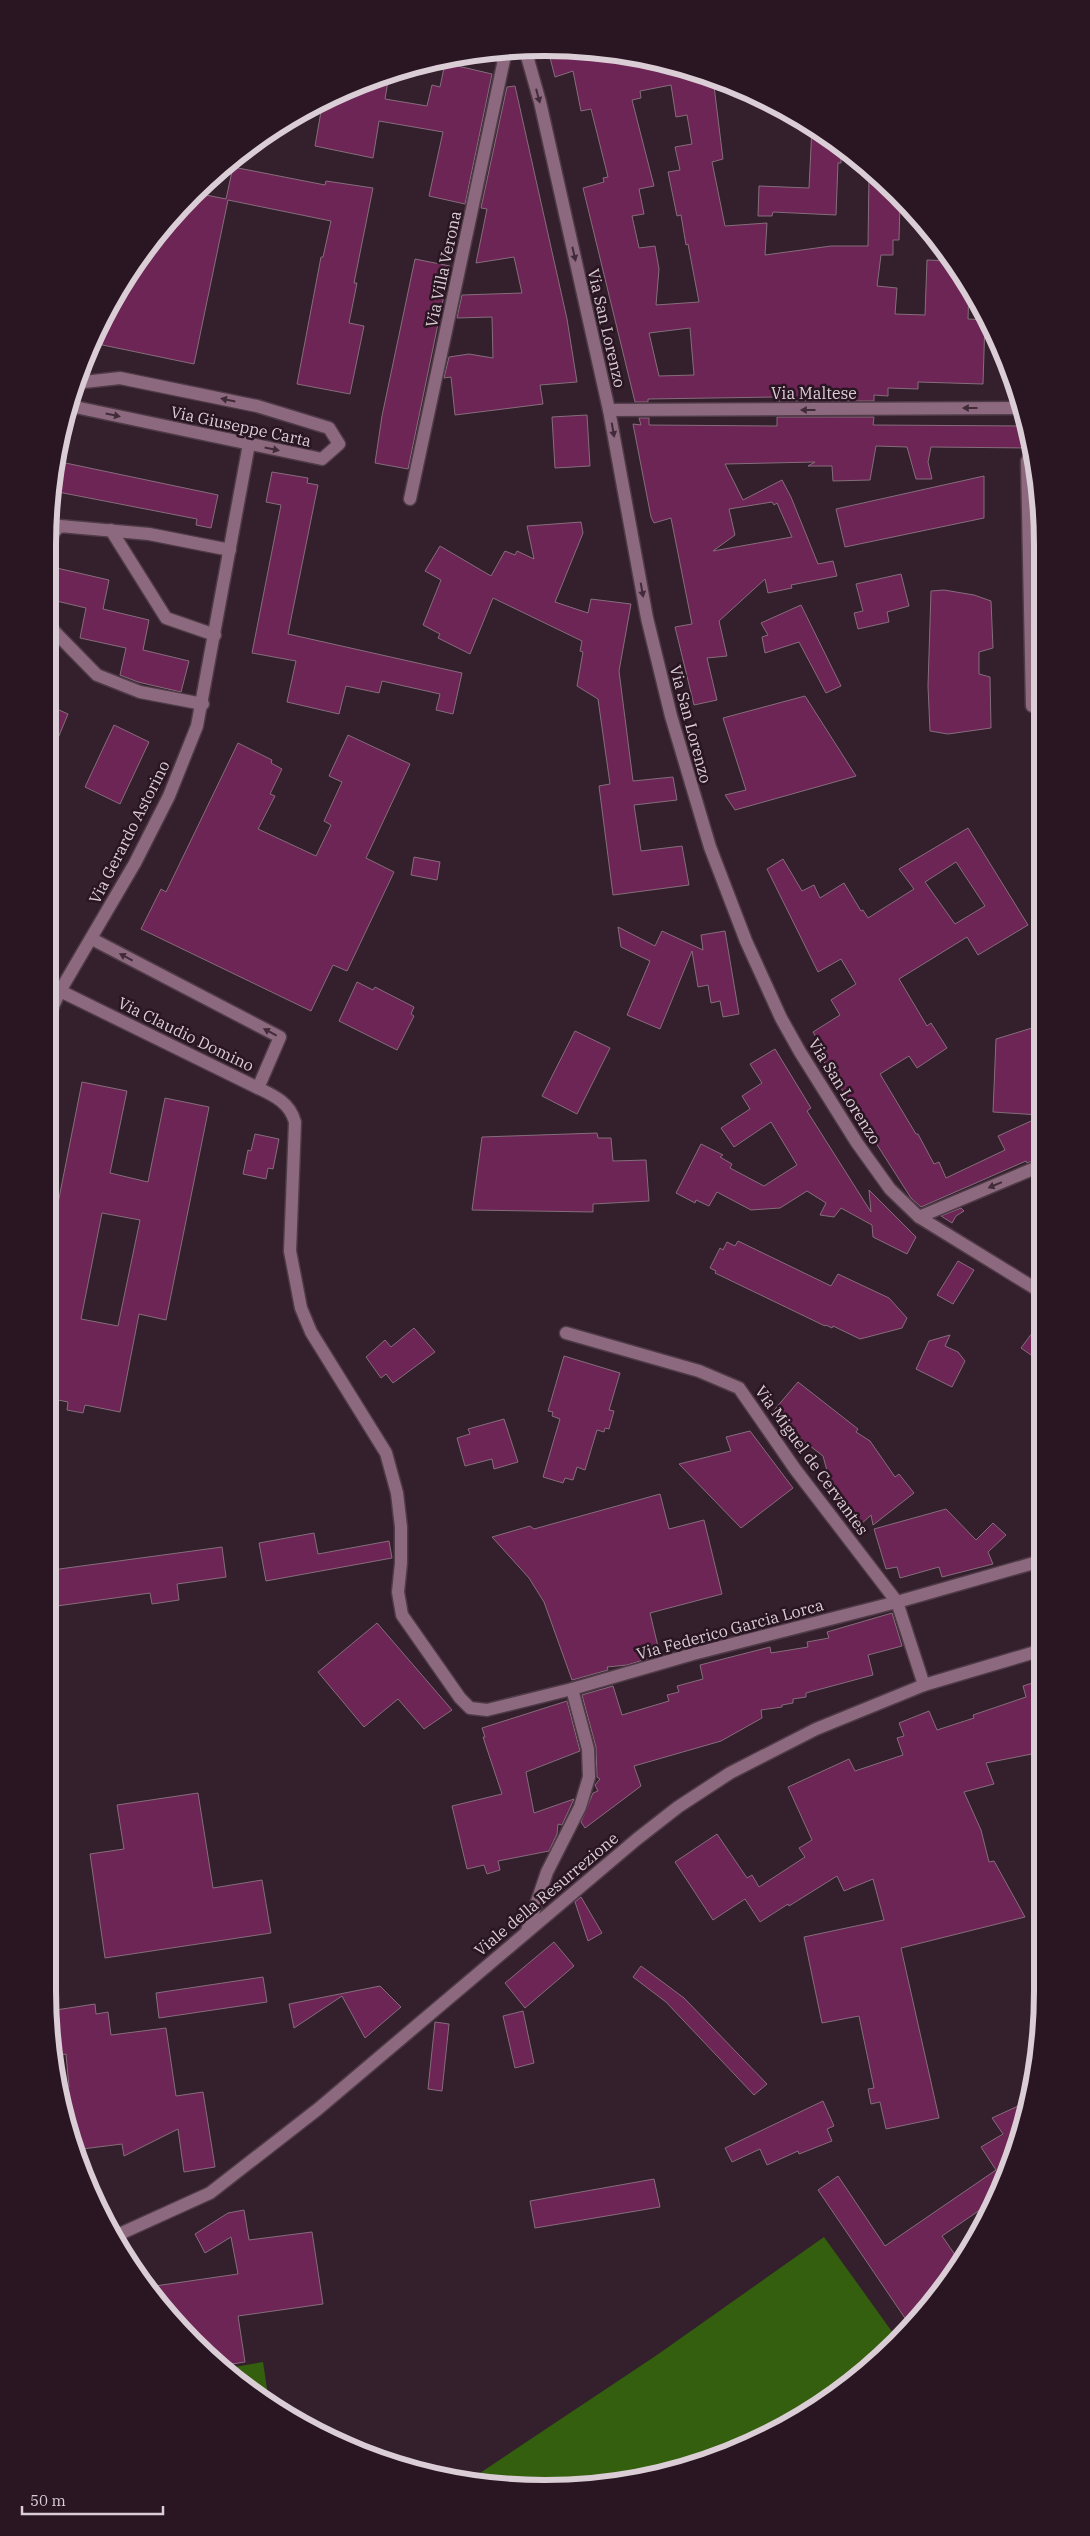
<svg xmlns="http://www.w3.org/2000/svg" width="1090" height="2536" font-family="'IBM Plex Serif',serif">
	<rect width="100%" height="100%" fill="#341f2c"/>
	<g fill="#335f0e">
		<polygon points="824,2237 898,2340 873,2365 793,2422 705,2462 610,2484 545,2488 468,2481 657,2355"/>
		<polygon points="263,2362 269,2402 223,2369"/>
	</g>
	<g fill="#6d2556" stroke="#856d7b" fill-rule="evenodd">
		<path d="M548 50 610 52 713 78 723 159 712 162 725 226 767 223 765 255 831 246H868L869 173 900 201 899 240H893V255H881L877 286 897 288 895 314 925 315 927 260 953 261 969 288 968 319 985 320 983 384 918 382V389L888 388V396L874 395V401H776V397L648 399V402H635L583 188 604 182 603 178 608 177 591 109 581 111 573 71 555 77ZM671 85 676 117 687 115 692 144 675 147 680 170 668 172 677 216 681 215 686 245 688 244 699 302 656 305 659 269 655 246 639 248 632 216 644 214 639 189 654 186 632 100 641 98 640 91ZM690 328 694 375 659 376 649 333Z"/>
		<polygon points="445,63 492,74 465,204 429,196 443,132 379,121 373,158 315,146 323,100 389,75 385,99 427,106 432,85 440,87"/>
		<polygon points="515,86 567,319 577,382 540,385 543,404 455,415 451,377 444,378 449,357 469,354 493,358 492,317 457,318 462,295 522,293 514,257 476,263 487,209 481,208 507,87"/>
		<polygon points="812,127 822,132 841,149 841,163 838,163 836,215 773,212 772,216 758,216 759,186 809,188"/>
		<polygon points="233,167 325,185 326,181 373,188 354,283 357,283 349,323 364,326 350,394 297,384 321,257 323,257 331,221 228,200 194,364 93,343 114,296 171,217 196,193 226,199"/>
		<polygon points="415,259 450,266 408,469 375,463 382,416"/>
		<polygon points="587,415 590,466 555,468 552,417"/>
		<path d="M777 417H874L873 425 1024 426 1030 448 931 447 928 462 932 479H916L907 447 876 446 870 480 833 481 832 466H808L815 462 725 464 743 500 782 480 791 497 818 564 833 561 837 576 791 585 792 588 768 593 765 579 719 621 727 656 707 658 717 700 694 705 675 627 692 624 671 518 654 523 651 517 633 424 641 425 639 418H649V425L777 426ZM772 502 774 505 777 503 792 537 713 551 735 535 729 509Z"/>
		<polygon points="56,461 218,495 211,528 196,525 197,519 53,491"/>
		<polygon points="272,472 308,478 307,483 318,485 288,634 462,673 453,714 436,710 440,694 382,681 379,693 346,686 339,714 287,702 296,661 252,653 281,505 266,502"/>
		<polygon points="984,476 984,518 845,547 836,509"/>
		<polygon points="581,522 583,533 555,602 588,613 591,599 631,604 619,671 633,781 673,777 677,800 634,805 641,851 682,846 689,885 613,895 599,786 610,784 598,699 577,686 583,652 580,651 582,641 493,598 470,654 438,638 440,634 423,625 441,580 425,571 440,546 491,576 505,551 515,555 517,551 534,559 527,526"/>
		<polygon points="48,566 109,580 103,609 149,620 143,650 189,661 181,692 138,682 120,675 126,648 80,638 86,608 48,599"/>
		<polygon points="901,574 909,606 887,612 889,622 858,629 854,613 863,611 856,584"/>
		<polygon points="944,590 974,595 991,601 993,648 979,652 979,674 990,677 991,728 948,734 930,731 928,686 931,591"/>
		<polygon points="801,605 841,686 826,693 799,642 765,653 762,637 768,635 761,623"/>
		<polygon points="805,696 856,776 735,810 725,795 746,790 723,718"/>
		<polygon points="48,705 68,714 48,762"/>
		<polygon points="114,725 149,742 120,804 85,787"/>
		<polygon points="348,735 410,764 366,858 394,872 347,971 333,965 311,1011 141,929 161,889 166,892 238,743 272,760 271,763 282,769 270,794 275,796 258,829 316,856 331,825 324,821 342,782 329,776"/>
		<path d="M968 828 1028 925 978 955 967 937 899 979 927 1026 931 1023 947 1048 917 1068 909 1056 880 1074 916 1134H918L934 1164 939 1162 946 1178 1005 1150 998 1136 1040 1117V1158L1027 1163 1026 1161 921 1207 911 1198 816 1049 821 1046 813 1032 840 1015 831 1000 856 984 841 959 818 972 767 869 783 859 802 891 814 885 820 898 844 883 861 911 863 910 868 918 914 889 899 869ZM956 862 985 906 955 924 925 882Z"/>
		<polygon points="414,857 440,862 437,880 411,875"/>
		<polygon points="618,927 655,946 662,931 703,950 701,935 725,931 739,1014 723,1017 720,1001 711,1003 708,985 698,987 692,951 660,1029 627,1015 650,961 621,947"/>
		<polygon points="357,982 373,990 375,987 414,1007 411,1014 414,1016 397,1050 339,1021"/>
		<polygon points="1032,1028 1040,1056 1040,1115 993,1112 996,1039"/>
		<polygon points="575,1031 610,1048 577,1114 542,1096"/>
		<polygon points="775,1049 811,1108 807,1111 871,1212 869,1190 916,1237 907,1254 873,1237 872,1225 841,1208 834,1217 820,1215 826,1203 807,1191 780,1208 751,1210 717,1192 709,1206 696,1200 695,1203 676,1193 701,1144 723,1155 720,1157 732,1164 730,1168 764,1186 797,1165 771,1122 734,1147 721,1128 750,1109 742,1096 762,1083 750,1064"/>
		<path d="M82 1082 127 1091 110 1173 148 1182 165 1098 209 1107 166 1320 139 1314 120 1412 85 1405 83 1413 67 1410 68 1402 48 1398V1334L55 1297 48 1296V1254ZM102 1213 140 1220 118 1326 81 1319Z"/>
		<polygon points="597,1133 598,1138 611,1138 613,1161 646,1160 649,1201 593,1204 593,1212 472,1210 482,1137"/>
		<polygon points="255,1134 279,1139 273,1169 268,1168 266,1179 243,1174 248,1150 251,1151"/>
		<polygon points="961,1208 964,1211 956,1216 952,1223 941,1216"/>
		<polygon points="738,1241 831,1286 838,1274 889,1298 907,1318 902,1328 860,1339 833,1326 832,1328 826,1325 825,1326 715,1273 716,1271 710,1268 720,1248 723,1250 727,1242 735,1246"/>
		<polygon points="958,1261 974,1270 953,1304 937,1295"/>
		<polygon points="1041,1321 1041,1362 1021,1348"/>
		<polygon points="414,1328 435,1352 393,1383 386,1374 381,1378 366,1357 385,1340 391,1347"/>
		<polygon points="950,1335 945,1346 958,1352 965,1361 952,1387 916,1369 929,1341"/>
		<polygon points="564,1356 620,1373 609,1410 614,1411 609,1429 605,1428 604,1432 597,1430 585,1470 577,1467 573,1480 565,1478 563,1483 543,1477 560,1419 552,1416 553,1412 548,1411"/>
		<polygon points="798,1382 858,1429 856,1432 870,1441 895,1477 899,1474 914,1493 873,1525 871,1515 861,1524 826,1480 829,1478 823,1456 770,1415"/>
		<polygon points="504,1419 518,1462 494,1469 492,1459 465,1466 457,1438 470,1434 468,1429"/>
		<polygon points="750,1431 793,1488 741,1528 679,1464 731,1451 726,1437"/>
		<polygon points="660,1494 669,1529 704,1520 722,1594 650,1613 660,1655 627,1665 607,1667 608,1670 572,1680 544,1602 529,1578 492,1537 530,1526 534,1529"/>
		<polygon points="946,1509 976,1540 993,1523 1006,1535 988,1552 993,1564 942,1577 939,1567 900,1578 897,1567 886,1569 874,1529"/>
		<polygon points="314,1533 318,1554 389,1541 392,1558 266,1581 259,1543"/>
		<polygon points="222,1547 226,1577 177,1584 179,1600 152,1604 150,1593 57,1606 52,1570"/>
		<polygon points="892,1613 902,1646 868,1655 873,1675 806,1693 806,1697 793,1699 793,1703 782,1705 782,1707 761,1710 762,1718 721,1741 634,1766 641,1786 585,1828 581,1822 593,1793 598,1791 595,1785 600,1779 597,1777 596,1747 582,1695 613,1686 622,1715 669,1701 667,1695 679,1692 677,1686 703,1679 700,1665 770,1647 771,1653 808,1647 807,1642 829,1638 827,1632"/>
		<polygon points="377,1623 452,1710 424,1729 398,1699 364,1727 318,1672"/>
		<polygon points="1042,1680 1042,1752 986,1763 994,1784 964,1792 981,1830 989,1862 994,1861 1025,1917 901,1948 939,2118 886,2129 880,2102 871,2104 868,2089 874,2088 859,2016 822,2023 804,1937 884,1920 873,1879 844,1891 837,1876 789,1906 788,1904 760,1922 745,1899 713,1920 675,1862 717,1834 747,1878 752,1875 759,1887 805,1857 799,1848 812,1840 788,1787 849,1759 855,1771 903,1755 897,1738 904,1736 899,1723 929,1711 937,1730 974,1718 973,1715 1026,1697 1023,1686"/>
		<polygon points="567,1701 580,1751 526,1772 534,1813 574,1799 562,1825 558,1824 557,1834 549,1851 498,1861 500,1870 487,1874 484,1865 467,1869 452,1806 502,1794 483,1737 485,1737 482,1728"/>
		<polygon points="198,1793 213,1888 262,1880 271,1933 105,1958 90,1854 124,1849 117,1805"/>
		<polygon points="581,1897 602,1933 588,1941 575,1902"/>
		<polygon points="554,1942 574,1966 525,2008 505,1983"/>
		<polygon points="641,1966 684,1998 767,2084 754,2095 666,2002 633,1977"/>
		<polygon points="263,1977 267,2002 159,2018 156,1993"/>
		<polygon points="380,1986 401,2007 365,2038 342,1996 294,2028 289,2004"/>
		<polygon points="95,2004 96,2014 108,2012 111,2035 166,2028 176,2096 203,2092 215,2167 184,2172 178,2129 124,2156 122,2144 74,2150 57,2089 69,2087 66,2054 54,2056 49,2011"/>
		<polygon points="523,2011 534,2063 515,2068 503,2016"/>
		<polygon points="435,2022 449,2024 442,2091 428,2089"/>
		<polygon points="823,2101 834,2126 827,2129 832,2141 799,2154 798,2151 767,2165 760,2149 732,2162 725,2148"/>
		<polygon points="1029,2101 1016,2151 993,2201 942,2236 960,2262 911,2327 818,2190 838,2176 885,2246 996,2170 981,2147 1003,2134 992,2118"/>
		<polygon points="654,2179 660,2207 535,2228 530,2201"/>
		<polygon points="244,2210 249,2240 312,2232 323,2304 238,2316 245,2362 219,2366 171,2319 148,2287 238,2274 231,2237 205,2253 195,2234 228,2213"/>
	</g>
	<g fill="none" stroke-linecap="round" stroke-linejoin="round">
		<defs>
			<g id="minor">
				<polyline points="525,49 540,102 609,410 647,618 671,716 710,847 746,941 781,1018 800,1052 857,1143 890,1189 919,1217 1041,1292"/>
				<polyline points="71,398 75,407 322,459 339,444 329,428 257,406 120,378 75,383"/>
				<polyline points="609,410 1019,408"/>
				<polyline points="1033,461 1027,461 1032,706 1039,706"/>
				<polyline points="410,499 505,55 495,52"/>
				<polyline points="111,530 166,618 215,635"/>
				<polyline points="48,538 60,526 149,534 230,550"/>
				<polyline points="48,625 97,675 140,692 203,704"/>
				<polyline points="92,939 280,1037 258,1088"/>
				<path d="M48 985 258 1088C275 1096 290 1103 295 1122L290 1251 301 1308 311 1332 386 1453 397 1493 401 1527V1563L398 1592 402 1615 460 1698 470 1708 487 1710 572 1689 693 1654 897 1602 1041 1561"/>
				<polyline points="48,1017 60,991 135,863 169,796 197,726 249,444"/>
				<polyline points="919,1217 1040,1166"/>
				<polyline points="566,1333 699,1371 739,1388 795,1469 897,1602 924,1685"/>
				<polyline points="527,1931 547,1872 580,1807 589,1777 588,1749 572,1689"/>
				<polyline points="113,2237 210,2193 318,2109 637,1839 678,1807 730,1773 816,1729 924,1685 1042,1650"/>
			</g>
		</defs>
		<use href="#minor" stroke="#4f3b47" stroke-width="15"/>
		<use href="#minor" stroke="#8c697e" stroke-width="12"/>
	</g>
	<defs><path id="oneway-solid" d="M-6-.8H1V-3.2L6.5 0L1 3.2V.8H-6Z" transform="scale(1.25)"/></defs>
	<g fill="#422b39">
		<use href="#oneway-solid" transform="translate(538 96) rotate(75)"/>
		<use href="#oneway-solid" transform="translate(574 254) rotate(77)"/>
		<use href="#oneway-solid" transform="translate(228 400) rotate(-168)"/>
		<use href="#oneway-solid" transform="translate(970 408) rotate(180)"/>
		<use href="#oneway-solid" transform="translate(808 410) rotate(180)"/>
		<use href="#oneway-solid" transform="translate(113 415) rotate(12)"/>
		<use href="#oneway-solid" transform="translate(613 430) rotate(80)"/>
		<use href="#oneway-solid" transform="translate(272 449) rotate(12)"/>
		<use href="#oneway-solid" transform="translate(642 590) rotate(80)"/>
		<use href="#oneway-solid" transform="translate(126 957) rotate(-152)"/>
		<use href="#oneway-solid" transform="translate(270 1032) rotate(-152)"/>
		<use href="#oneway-solid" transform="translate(995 1185) rotate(157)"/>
	</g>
	<g text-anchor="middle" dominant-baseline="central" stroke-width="5" stroke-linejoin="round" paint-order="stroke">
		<g font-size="16" fill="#dbcdd5" stroke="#291622">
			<text transform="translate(443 269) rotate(-78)">Via Villa Verona</text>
			<text transform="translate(607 328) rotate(77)">Via San Lorenzo</text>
			<text x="814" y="393">Via Maltese</text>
			<text transform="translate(241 426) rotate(12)">Via Giuseppe Carta</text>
			<text transform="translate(691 724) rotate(75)">Via San Lorenzo</text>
			<text transform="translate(129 832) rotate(-63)">Via Gerardo Astorino</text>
			<text transform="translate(186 1034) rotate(26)">Via Claudio Domino</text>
			<text transform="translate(845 1091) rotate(58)">Via San Lorenzo</text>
			<text transform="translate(812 1460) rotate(54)">Via Miguel de Cervantes</text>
			<text transform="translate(730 1629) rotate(-15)">Via Federico Garcia Lorca</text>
			<text transform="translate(546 1894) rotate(-40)">Viale della Resurrezione</text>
		</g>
	</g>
	<path d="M0 0H1090V2536H0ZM545 56H545A489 489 0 0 1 1034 545V1991A489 489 0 0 1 545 2480H545A489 489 0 0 1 56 1991V545A489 489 0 0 1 545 56Z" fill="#291622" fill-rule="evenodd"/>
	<path fill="none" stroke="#dbcdd5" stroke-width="6" d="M545 56H545A489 489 0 0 1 1034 545V1991A489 489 0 0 1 545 2480H545A489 489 0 0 1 56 1991V545A489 489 0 0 1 545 56Z"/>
	<path d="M22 2506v8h141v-8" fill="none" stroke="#dbcdd5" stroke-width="2.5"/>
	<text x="30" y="2506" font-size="15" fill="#dbcdd5" stroke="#291622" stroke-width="4" paint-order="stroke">50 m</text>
</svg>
